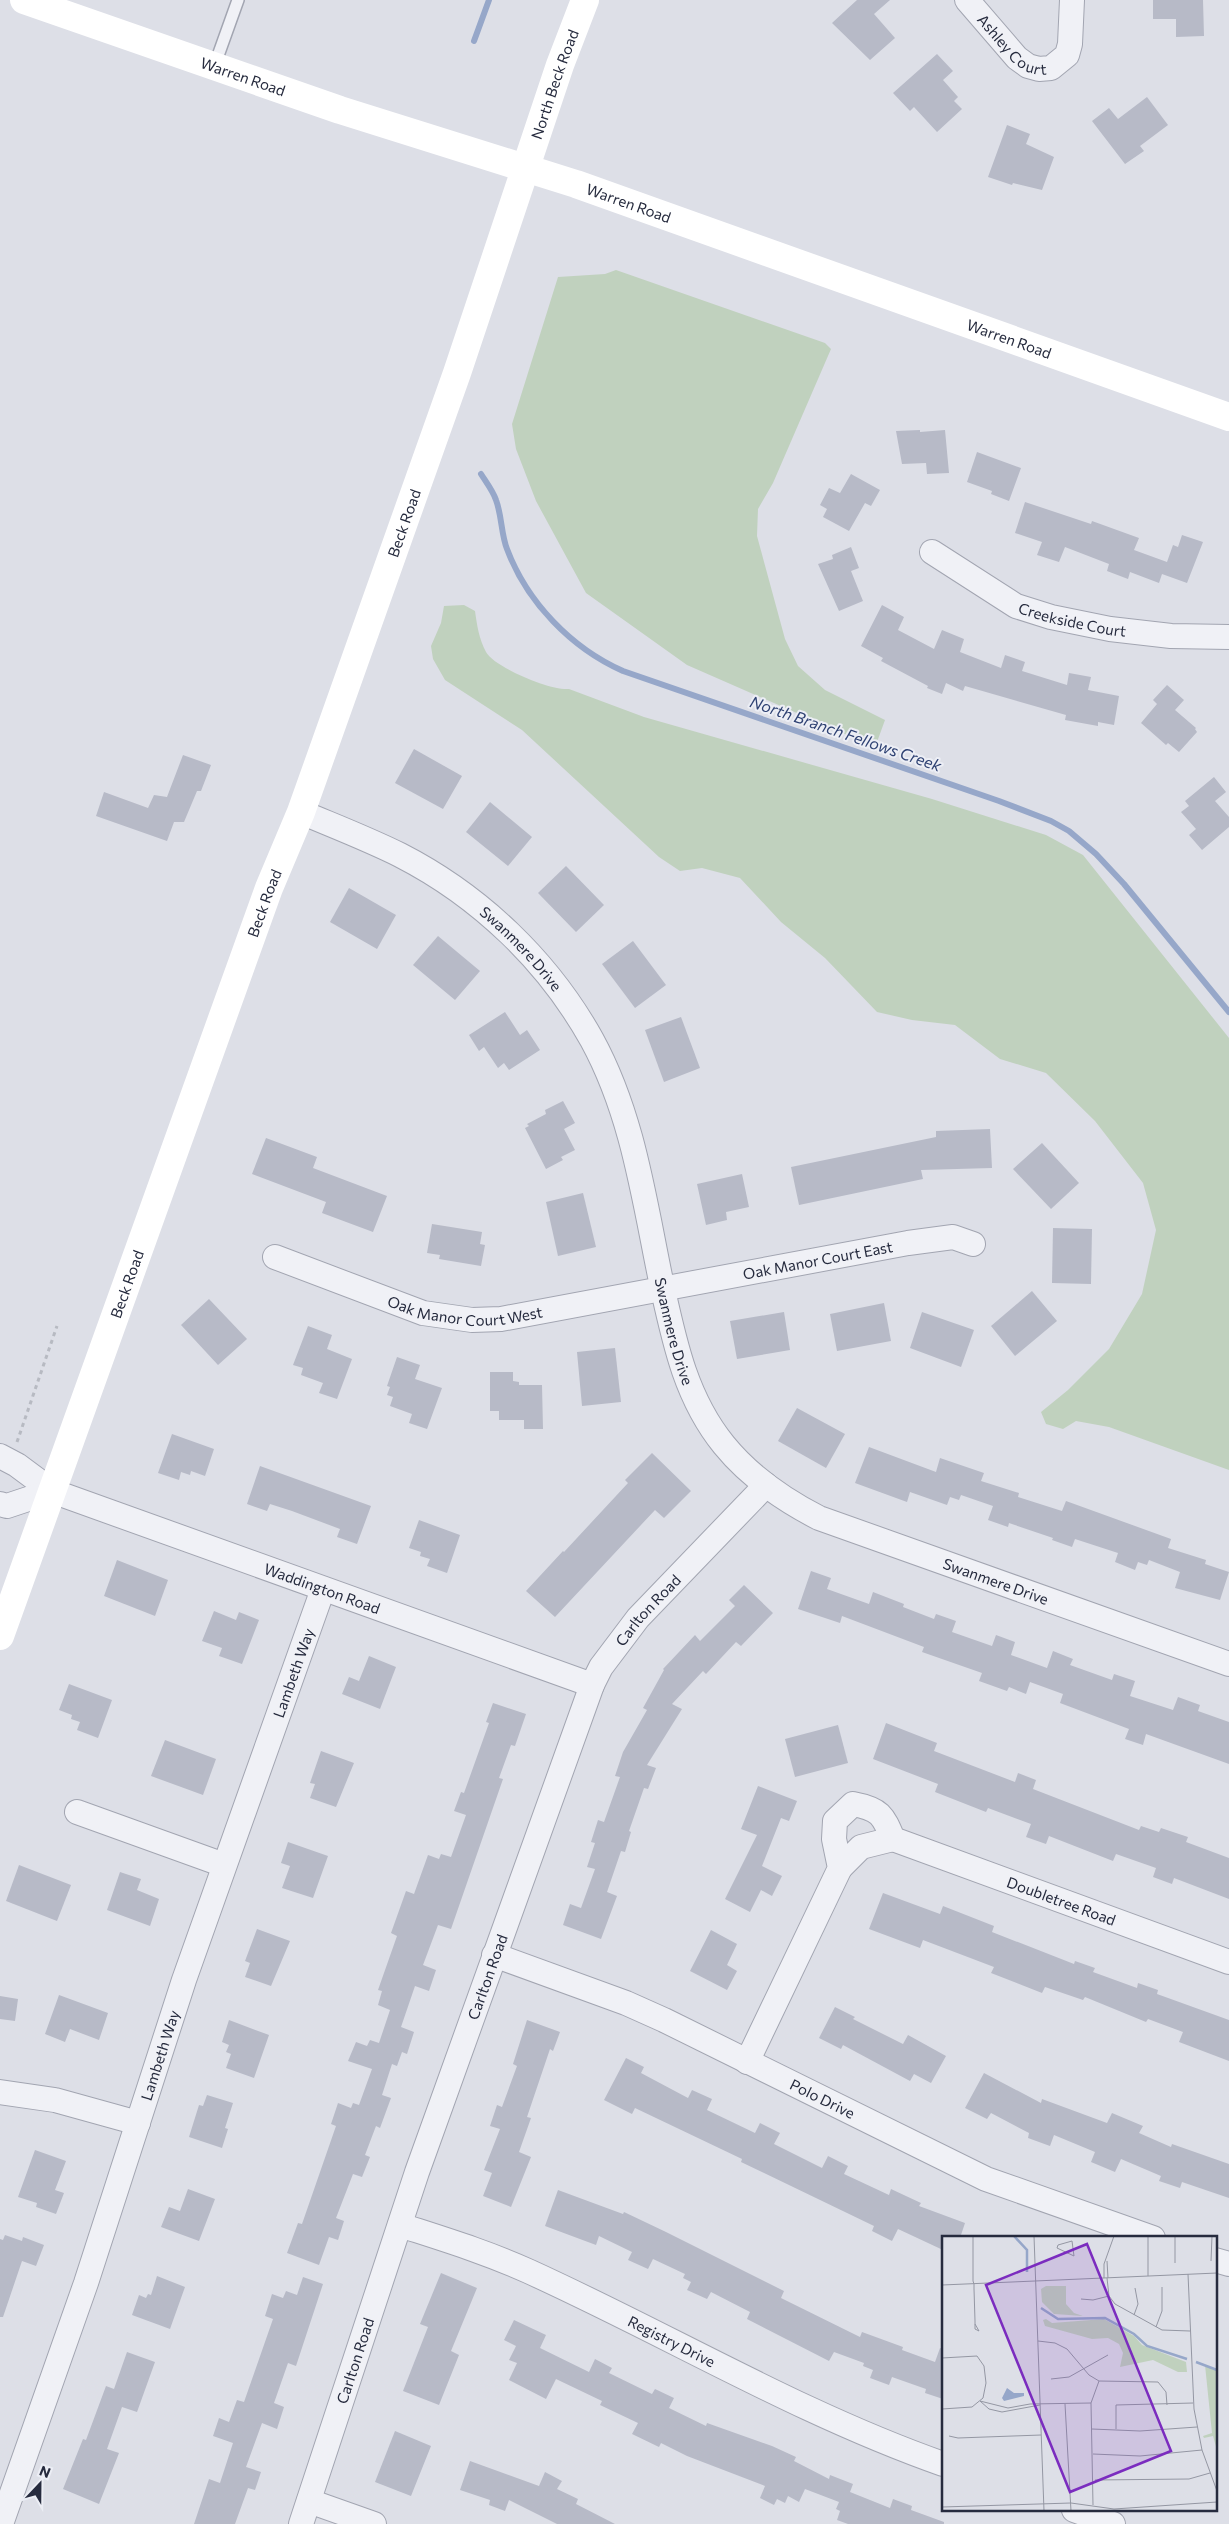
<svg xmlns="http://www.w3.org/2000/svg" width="1229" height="2524" font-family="Commissioner,sans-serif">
	<rect width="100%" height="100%" fill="#dddfe7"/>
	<g fill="#c0d1be">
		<polygon points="616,270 825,343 831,349 773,483 758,509 757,536 785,639 798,666 825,690 885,720 877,742 863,742 687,665 586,593 536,501 516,449 512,424 558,277 605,274"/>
		<path d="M464 605 475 611C477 625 479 639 486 652 494 667 551 691 569 689L644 717 932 799 1046 835 1083 855 1229 1038V1470L1109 1427 1076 1421 1063 1429 1046 1424 1041 1412 1068 1390 1109 1349 1142 1294 1156 1230 1143 1183 1095 1121 1046 1073 1000 1059 955 1025 912 1020 877 1012 825 958 781 922 740 878 702 868 680 871 659 857 522 730 445 680 433 659 431 646 441 623 444 606Z"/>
	</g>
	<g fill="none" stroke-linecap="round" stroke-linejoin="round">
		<g stroke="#96a7c9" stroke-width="6">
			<polyline points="474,41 489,0"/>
			<path d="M481 474C486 482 493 491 496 500 502 516 501 534 507 549 527 602 571 648 623 671L999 801 1051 821 1069 831 1096 854 1124 884 1229 1012"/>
		</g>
	</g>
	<g fill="#b7bac7">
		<polygon points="857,0 890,0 874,14 895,38 870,60 832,23"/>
		<polygon points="1153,0 1203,0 1204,36 1176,37 1176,19 1153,19"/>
		<polygon points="937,54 953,71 943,80 958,97 954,101 962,109 937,132 914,107 910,111 893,93"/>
		<polygon points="1147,97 1168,125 1140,146 1144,151 1125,164 1092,121 1109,108 1118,119"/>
		<polygon points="1007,125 1030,134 1026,144 1054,157 1042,190 1013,183 1012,185 988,177"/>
		<polygon points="920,430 920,432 945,430 949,473 927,474 926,463 902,464 896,431"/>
		<polygon points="977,452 1021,468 1009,501 991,494 992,491 967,482"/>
		<polygon points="851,474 880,490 871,506 865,503 849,531 823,517 827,509 820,505 829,488 840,493"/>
		<polygon points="1025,502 1091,524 1092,521 1139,538 1134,550 1167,562 1173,545 1178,547 1182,535 1203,542 1187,583 1162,574 1159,583 1130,572 1128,579 1107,571 1109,564 1065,547 1059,562 1037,555 1042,542 1015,533"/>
		<polygon points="851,547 859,568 851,571 863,601 839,611 818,564 833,559 832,555"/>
		<polygon points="882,605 904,617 898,630 934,649 942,630 964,639 960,652 1001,668 1005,655 1025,662 1022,671 1067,685 1069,673 1091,677 1088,690 1119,696 1114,725 1098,722 1098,726 1065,720 1066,715 965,686 963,691 946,683 942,694 927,688 928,686 881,661 883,658 861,646"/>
		<polygon points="1167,685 1184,700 1175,710 1196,728 1195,729 1197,732 1179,752 1168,743 1166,745 1141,723 1157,704 1153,700"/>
		<polygon points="414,749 462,776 443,809 395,783"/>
		<polygon points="183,755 211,765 201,791 197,791 184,822 174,822 167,841 96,816 104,792 148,808 154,795 167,797"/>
		<polygon points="1214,777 1226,792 1215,801 1229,817 1229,827 1202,850 1189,835 1196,829 1181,812 1189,806 1185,801"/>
		<polygon points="490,802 532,837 508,866 466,832"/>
		<polygon points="566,866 604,905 576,932 538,893"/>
		<polygon points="349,888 396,915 377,949 330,922"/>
		<polygon points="438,936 480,971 455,1000 413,965"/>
		<polygon points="633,941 666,985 635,1008 602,964"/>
		<polygon points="505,1012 520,1035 527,1030 540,1050 509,1070 504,1063 498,1068 484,1047 479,1051 469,1035"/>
		<polygon points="681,1017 700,1068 664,1082 645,1030"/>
		<polygon points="563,1101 575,1123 564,1129 575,1150 561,1157 563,1160 546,1169 525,1128 529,1126 527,1124 546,1114 545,1110"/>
		<polygon points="990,1129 992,1168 921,1170 923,1179 799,1205 791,1167 936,1137 936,1131"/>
		<polygon points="266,1138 317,1157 313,1168 387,1196 373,1232 322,1213 326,1202 252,1174"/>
		<polygon points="1042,1143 1079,1183 1051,1209 1013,1169"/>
		<polygon points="742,1174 749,1207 726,1212 727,1220 706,1225 697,1184"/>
		<polygon points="583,1193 596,1247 558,1256 546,1202"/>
		<polygon points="432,1224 482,1232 480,1244 485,1245 481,1266 439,1259 440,1255 427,1253"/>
		<polygon points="1053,1228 1092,1229 1091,1284 1052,1283"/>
		<polygon points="1032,1291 1057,1321 1015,1356 991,1326"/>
		<polygon points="209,1299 247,1339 218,1365 181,1325"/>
		<polygon points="884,1303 891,1341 837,1351 830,1314"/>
		<polygon points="784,1312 790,1350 737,1359 730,1321"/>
		<polygon points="922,1312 974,1330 961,1367 910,1348"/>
		<polygon points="308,1326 332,1335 327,1349 352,1359 337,1399 319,1393 323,1383 301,1375 303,1368 293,1365"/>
		<polygon points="615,1348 621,1402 582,1406 577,1352"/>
		<polygon points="397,1357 420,1365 415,1379 442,1388 427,1429 409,1423 412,1414 390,1406 393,1397 387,1395 390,1387 387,1386"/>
		<polygon points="490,1372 513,1372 513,1381 519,1382 519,1385 542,1385 543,1429 524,1429 524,1420 499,1420 499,1411 490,1411"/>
		<polygon points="797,1408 845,1434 826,1468 778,1441"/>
		<polygon points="172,1434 214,1449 205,1476 191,1471 190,1475 181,1472 179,1480 158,1473"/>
		<polygon points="869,1447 936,1472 940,1458 984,1473 981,1481 1019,1493 1018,1497 1062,1511 1066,1501 1171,1539 1168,1548 1206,1560 1205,1564 1229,1572 1220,1600 1175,1588 1180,1572 1149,1560 1147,1565 1138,1562 1135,1570 1115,1562 1118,1553 1075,1539 1072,1547 1052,1540 1053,1538 1009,1523 1008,1527 988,1520 993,1506 961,1495 959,1500 950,1497 947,1505 910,1492 907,1502 855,1483"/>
		<polygon points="652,1453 691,1491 664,1518 655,1510 555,1617 526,1591 563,1551 564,1552 628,1483 625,1480"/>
		<polygon points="260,1466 371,1506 357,1544 337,1537 340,1529 292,1511 270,1504 267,1511 247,1504"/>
		<polygon points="419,1520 460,1535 447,1573 427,1566 430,1559 420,1556 421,1552 409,1548"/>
		<polygon points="117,1560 168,1580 155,1616 104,1596"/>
		<polygon points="811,1571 831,1578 827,1589 869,1604 873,1592 904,1604 903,1607 934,1619 936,1614 956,1621 952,1632 992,1646 996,1635 1015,1642 1011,1655 1047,1668 1053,1651 1073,1659 1070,1665 1112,1680 1114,1674 1135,1681 1130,1696 1173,1710 1178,1697 1200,1705 1198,1711 1229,1722 1229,1764 1146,1734 1143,1745 1125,1739 1129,1729 1060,1703 1063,1694 1030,1682 1026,1694 1009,1687 1007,1691 979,1681 982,1673 922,1652 924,1647 842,1616 840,1623 798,1609"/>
		<polygon points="744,1585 773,1613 741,1646 736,1642 706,1674 703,1671 672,1704 682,1709 647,1765 656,1768 648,1789 644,1788 629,1831 631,1832 625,1852 621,1851 607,1892 617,1896 601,1939 563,1925 570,1904 581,1908 595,1869 587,1867 595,1843 591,1842 598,1820 604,1822 620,1777 615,1776 623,1752 647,1710 643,1708 664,1670 663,1669 695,1635 700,1641 735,1606 729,1600"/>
		<polygon points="214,1611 236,1620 239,1612 259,1620 242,1664 219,1656 222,1648 202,1641"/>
		<polygon points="369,1656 396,1667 380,1709 342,1694 349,1677 359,1681"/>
		<polygon points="69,1684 112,1700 98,1738 77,1730 80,1722 71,1719 72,1715 59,1710"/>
		<polygon points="493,1703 526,1714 515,1746 511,1745 499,1778 503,1779 451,1929 438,1925 423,1965 436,1970 429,1991 415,1986 401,2027 414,2032 407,2054 402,2052 397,2066 392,2064 382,2095 391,2098 380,2128 376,2126 365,2155 370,2157 362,2177 353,2174 336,2218 344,2221 338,2240 329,2237 319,2265 287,2253 298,2223 302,2224 336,2126 331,2124 338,2103 351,2108 353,2103 359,2105 372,2069 348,2061 356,2042 367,2046 370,2040 379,2043 390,2010 378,2005 382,1991 378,1990 397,1936 391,1933 406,1891 414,1894 428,1855 439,1859 441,1854 451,1857 466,1815 454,1811 461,1792 464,1793 489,1723 486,1722"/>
		<polygon points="886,1723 937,1743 934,1751 1015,1782 1018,1773 1036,1780 1033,1789 1139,1830 1141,1826 1159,1832 1161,1828 1188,1837 1186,1842 1229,1858 1229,1899 1174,1878 1172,1884 1153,1877 1156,1868 1116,1854 1113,1861 1049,1836 1046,1844 1026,1837 1031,1824 988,1808 986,1812 935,1792 938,1784 873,1759"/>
		<polygon points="838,1725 848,1763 795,1777 785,1739"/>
		<polygon points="165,1740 216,1759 203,1795 151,1776"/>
		<polygon points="321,1751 354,1763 336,1807 310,1798 315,1784 310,1783"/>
		<polygon points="758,1786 797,1801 789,1821 781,1818 762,1866 782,1876 772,1896 761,1890 750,1912 725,1899 757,1835 741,1829"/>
		<polygon points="288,1842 328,1856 313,1898 282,1888 290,1866 281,1863"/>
		<polygon points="19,1865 71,1885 57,1921 6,1901"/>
		<polygon points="120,1872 141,1879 137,1890 159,1899 150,1926 107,1910"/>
		<polygon points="883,1893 940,1914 943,1906 994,1926 992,1932 1074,1964 1075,1961 1095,1968 1093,1972 1137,1988 1138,1983 1158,1990 1157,1994 1229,2020 1229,2061 1179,2042 1183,2032 1148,2019 1146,2022 1085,1997 1083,2000 1045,1987 1042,1993 991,1973 994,1967 923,1940 920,1948 869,1929"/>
		<polygon points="257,1929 290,1941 271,1986 245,1977 250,1963 245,1961"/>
		<polygon points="711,1930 737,1944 727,1965 737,1971 727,1990 690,1971"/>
		<polygon points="59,1995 108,2013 99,2040 70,2029 65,2042 45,2034"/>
		<polygon points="0,1996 18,1999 15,2021 0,2019"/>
		<polygon points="835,2007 855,2017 853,2019 903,2044 908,2035 946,2056 931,2083 914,2074 910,2081 843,2045 841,2049 819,2038"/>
		<polygon points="229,2020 269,2035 254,2078 226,2068 231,2054 226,2052 229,2045 222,2042"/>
		<polygon points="527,2020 560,2032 553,2051 550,2049 527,2117 531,2118 519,2152 531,2157 511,2207 483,2196 492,2173 484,2170 500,2129 490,2126 497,2105 502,2107 517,2066 513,2064"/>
		<polygon points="626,2058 644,2067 641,2073 688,2098 692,2090 712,2099 707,2110 755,2133 760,2123 780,2133 774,2144 822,2168 828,2156 848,2166 844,2174 889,2195 891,2189 921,2203 919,2206 965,2223 960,2238 943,2238 943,2250 898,2229 892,2241 872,2231 874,2226 741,2162 742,2159 635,2108 632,2114 604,2100"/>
		<polygon points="984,2073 1041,2103 1042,2099 1107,2123 1112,2113 1143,2126 1139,2133 1171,2147 1172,2144 1229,2164 1229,2198 1182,2182 1180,2188 1159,2181 1161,2176 1121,2159 1115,2172 1091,2162 1095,2152 1054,2135 1050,2146 1028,2138 1029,2133 991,2113 987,2119 965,2108"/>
		<polygon points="207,2095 233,2103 225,2128 228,2129 222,2148 189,2137 199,2105 203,2106"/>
		<polygon points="35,2150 66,2161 55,2190 64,2193 56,2214 36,2207 37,2203 18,2197"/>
		<polygon points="188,2189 215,2199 199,2241 161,2227 169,2207 180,2211"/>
		<polygon points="558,2190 623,2214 624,2212 666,2232 784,2291 781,2298 860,2337 862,2332 903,2347 902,2350 935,2362 940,2348 943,2349 943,2399 925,2393 926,2389 892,2377 889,2385 870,2378 873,2370 863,2366 864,2363 834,2352 829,2361 747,2319 750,2312 711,2292 707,2299 687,2290 691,2282 683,2278 685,2274 653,2259 648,2269 628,2260 632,2252 599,2236 596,2245 545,2226"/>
		<polygon points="5,2235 22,2241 23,2237 44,2245 36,2266 22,2261 3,2317 0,2317 0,2239 3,2240"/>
		<polygon points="441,2273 477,2288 451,2351 459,2355 439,2405 403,2391 428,2327 420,2324"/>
		<polygon points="157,2276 185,2287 170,2329 132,2315 139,2295 146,2298 148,2294 151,2295"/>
		<polygon points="303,2277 323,2284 296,2366 288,2363 274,2403 284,2407 277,2429 262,2423 246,2467 261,2472 255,2490 248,2488 235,2524 194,2524 209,2479 220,2483 233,2443 213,2436 219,2418 229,2422 237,2400 244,2402 273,2319 265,2316 272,2294 283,2298 286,2291 297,2295"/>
		<polygon points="514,2320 546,2335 540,2348 589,2372 595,2359 612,2368 609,2373 652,2394 655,2389 674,2398 669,2408 706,2426 707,2423 772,2446 796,2457 794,2461 829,2479 830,2475 853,2484 850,2492 890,2508 893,2499 912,2506 911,2510 944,2522 944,2524 848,2524 837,2520 840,2511 836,2509 839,2502 805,2489 799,2502 788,2496 785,2503 777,2499 774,2505 760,2498 765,2486 687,2456 661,2443 659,2447 632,2434 638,2423 600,2405 602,2401 556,2379 546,2399 509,2380 517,2363 509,2360 516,2346 504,2340"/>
		<polygon points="127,2352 155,2362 137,2412 122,2407 107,2449 119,2453 99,2504 63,2489 83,2439 86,2440 106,2386 114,2389"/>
		<polygon points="395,2431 431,2446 411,2496 375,2482"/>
		<polygon points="470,2461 539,2486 545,2472 562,2481 557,2489 578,2499 576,2504 615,2524 557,2524 509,2500 505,2511 489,2505 490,2500 460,2490"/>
	</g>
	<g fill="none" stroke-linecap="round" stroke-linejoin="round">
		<defs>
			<polyline id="lane" points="214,67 238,0"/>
			<g id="street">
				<path id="s1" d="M967 0 1017 58 1028 66 1039 69 1051 68 1067 55 1070 44 1072 0"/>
				<path id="s2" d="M932 552 1016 606 1051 617 1110 629 1171 636 1229 637"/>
				<path id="s3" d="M301 812C334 826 368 839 400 855 480 896 548 961 592 1040 633 1115 644 1199 661 1281 674 1340 685 1397 724 1445 750 1477 784 1500 819 1518L1229 1664"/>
				<path id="s4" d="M275 1257 423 1313 472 1320 501 1319 908 1243 953 1237 973 1244"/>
				<path id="s5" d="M0 1456 17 1465 52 1491 592 1685"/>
				<polyline points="0,1504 7,1506 52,1491"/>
				<polyline points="77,1812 224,1865"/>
				<polyline points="840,1868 861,1847 893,1839"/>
				<path id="s6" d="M494 1955 626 2003 664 2020 986 2179 1153 2238"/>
				<path id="s7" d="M747 2062 840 1868 834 1839 835 1821 853 1804C880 1809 883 1815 893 1839L1229 1962"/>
				<polyline points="0,2092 55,2100 138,2123"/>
				<path id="s8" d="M400 2225C443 2239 486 2252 528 2271 667 2334 798 2413 943 2464"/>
				<polyline points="1215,2260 1229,2264"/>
				<polyline points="309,2501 374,2524"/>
				<polyline points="1074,2510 1113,2524"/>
				<path id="s9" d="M1 2524 86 2283 184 1980 323 1589"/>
				<path id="s10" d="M301 2524 417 2172 592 1685 601 1667 638 1618 766 1485"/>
			</g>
		</defs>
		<use href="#lane" stroke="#a2a5b1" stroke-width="14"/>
		<use href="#street" stroke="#a2a5b1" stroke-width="26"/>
		<polyline stroke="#b7bac2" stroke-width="3" stroke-dasharray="4 4" stroke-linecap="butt" points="17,1442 57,1326"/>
		<use href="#lane" stroke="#f0f1f6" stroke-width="11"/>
		<use href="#street" stroke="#f0f1f6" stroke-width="24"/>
		<g stroke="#fff" stroke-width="28">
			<path id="s11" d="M24 0 340 110 576 184 1229 417"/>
			<path id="s12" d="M0 1636 269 888 301 812 457 373 560 65 585 0"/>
		</g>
	</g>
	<g text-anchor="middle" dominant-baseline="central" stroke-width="4" stroke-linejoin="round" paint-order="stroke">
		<g font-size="15" fill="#262b3e" stroke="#eceef5">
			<text stroke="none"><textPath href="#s1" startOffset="65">Ashley Court</textPath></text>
			<text stroke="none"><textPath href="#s11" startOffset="232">Warren Road</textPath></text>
			<text stroke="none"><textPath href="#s12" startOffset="1648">North Beck Road</textPath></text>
			<text stroke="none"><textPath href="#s11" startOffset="638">Warren Road</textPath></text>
			<text stroke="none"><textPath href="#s11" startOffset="1042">Warren Road</textPath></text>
			<text stroke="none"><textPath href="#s12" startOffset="1184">Beck Road</textPath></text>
			<text stroke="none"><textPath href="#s2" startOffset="158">Creekside Court</textPath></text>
			<text stroke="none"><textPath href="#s12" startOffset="779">Beck Road</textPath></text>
			<text stroke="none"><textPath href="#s3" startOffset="262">Swanmere Drive</textPath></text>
			<text stroke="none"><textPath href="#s4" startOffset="559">Oak Manor Court East</textPath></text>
			<text stroke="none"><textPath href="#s12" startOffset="374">Beck Road</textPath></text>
			<text stroke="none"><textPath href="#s4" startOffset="200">Oak Manor Court West</textPath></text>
			<text stroke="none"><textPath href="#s3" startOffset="682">Swanmere Drive</textPath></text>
			<text stroke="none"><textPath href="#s3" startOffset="1116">Swanmere Drive</textPath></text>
			<text stroke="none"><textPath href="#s5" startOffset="350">Waddington Road</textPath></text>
			<text stroke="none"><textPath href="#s10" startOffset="982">Carlton Road</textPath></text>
			<text stroke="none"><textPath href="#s9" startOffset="900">Lambeth Way</textPath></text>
			<text stroke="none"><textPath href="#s7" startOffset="524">Doubletree Road</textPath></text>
			<text stroke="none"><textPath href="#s10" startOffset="578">Carlton Road</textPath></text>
			<text stroke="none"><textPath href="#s9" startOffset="495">Lambeth Way</textPath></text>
			<text stroke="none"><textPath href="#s6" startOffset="359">Polo Drive</textPath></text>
			<text stroke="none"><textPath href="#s8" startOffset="296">Registry Drive</textPath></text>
			<text stroke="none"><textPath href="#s10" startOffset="172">Carlton Road</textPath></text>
		</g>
		<g font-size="16" font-style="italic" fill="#2f4273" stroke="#eceef5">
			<text transform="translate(846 733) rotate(19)">North Branch Fellows Creek</text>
		</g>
	</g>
	<g transform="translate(942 2236)">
		<rect width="275" height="275" fill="#dddfe7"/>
		<path d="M104 50H124V68L132 77 141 80 112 78 100 66 99 53ZM104 83 110 87 162 83 192 100 200 109 244 126 245 136H236L211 124 178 131 181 117 177 108 166 102 150 103 103 90 101 84ZM263 129 275 133V214L271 200 262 202 261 200 270 197Z" fill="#c0d1be"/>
		<path d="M65 152 72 157H82V160L62 165 60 162Z" fill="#96a7c9"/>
		<path fill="none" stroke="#96a7c9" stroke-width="2.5" d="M72 0 85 14V36M99 72 116 83 163 82 192 98 205 110 245 123M254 126 275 134"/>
		<path fill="none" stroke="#9497a3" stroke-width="1" d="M31 0V45L32 48V53L33 85V93L37 95 33 88M92 0 102 275M206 0V40M233 0V27M130 5 132 20 115 12 116 9ZM165 25 166 42M269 25 270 0M246 38 252 173 260 214 275 255M162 42V28L172 0M165 42 167 60 173 68 220 94 248 95M93 45 275 37M0 49 93 45M139 63 151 64 167 60M192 79 196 68 193 52M214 91 220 75V51M96 105 113 107 125 113 147 139 157 145 216 146 224 156 225 169M0 122 35 120 42 130 44 147 41 162 30 171 0 173M109 143 127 141 166 119M38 165 66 172 88 168 149 167M38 165 47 173 60 176 98 169M123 168 129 275M150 193 198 195 255 191M174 193V169L251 167M7 200 16 202 99 199M151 218 198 220 260 214M153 244 247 243 268 237M151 269 149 167 157 145M0 271 129 267 172 273 275 266"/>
		<path fill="#7b2cbf" fill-opacity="0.15" stroke="#7b2cbf" stroke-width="2.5" d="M145 8 229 215 128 256 44 49Z"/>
		<rect width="275" height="275" fill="none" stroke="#262b3e" stroke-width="2.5"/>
	</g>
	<g transform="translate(40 2484) rotate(22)" stroke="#eceef5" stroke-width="4" paint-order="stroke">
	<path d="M0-4L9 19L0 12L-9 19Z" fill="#262b3e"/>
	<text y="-8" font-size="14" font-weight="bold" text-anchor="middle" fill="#262b3e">N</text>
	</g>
</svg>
